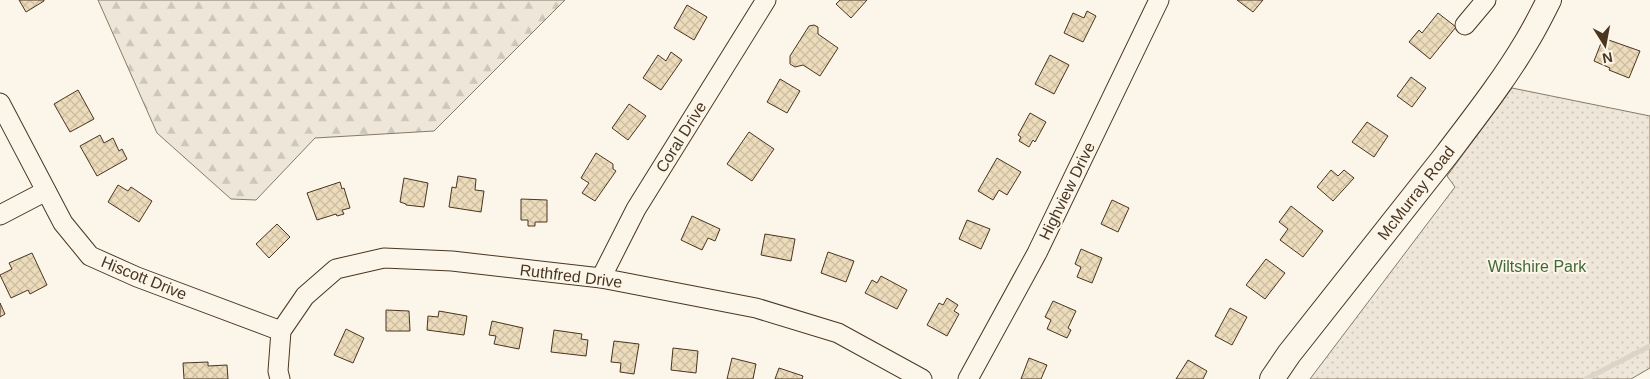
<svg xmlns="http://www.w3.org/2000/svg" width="1650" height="379" font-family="Arial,sans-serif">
	<defs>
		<pattern id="forest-firs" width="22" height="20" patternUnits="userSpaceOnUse" patternTransform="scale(1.25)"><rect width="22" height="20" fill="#ede6d9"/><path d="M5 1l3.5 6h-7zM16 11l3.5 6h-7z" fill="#cdc6ba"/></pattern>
		<pattern id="park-dots" width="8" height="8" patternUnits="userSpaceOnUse" patternTransform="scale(1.25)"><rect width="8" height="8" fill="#ede6d9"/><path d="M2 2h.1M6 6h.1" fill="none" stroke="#cdc6ba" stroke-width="1.8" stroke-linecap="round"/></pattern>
		<pattern id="building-cross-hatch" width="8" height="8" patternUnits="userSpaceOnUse" patternTransform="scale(1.25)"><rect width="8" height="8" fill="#ecdcbc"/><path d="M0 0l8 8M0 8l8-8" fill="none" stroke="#ccbda1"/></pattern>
	</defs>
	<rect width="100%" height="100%" fill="#fbf6e9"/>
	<polygon fill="url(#forest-firs)" stroke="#887966" points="98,0 565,0 434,131 315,138 256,200 231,199 157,133"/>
	<polygon fill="url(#park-dots)" stroke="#887966" points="1512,88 1650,116 1650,368 1631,379 1310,379 1455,187 1447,176"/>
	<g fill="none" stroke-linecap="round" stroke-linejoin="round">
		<polyline stroke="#dcd4c6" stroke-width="5" points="1586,379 1650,346"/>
	</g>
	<g fill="url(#building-cross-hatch)" stroke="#4a3520">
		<polygon points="19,0 44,0 44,1 26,12"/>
		<polygon points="840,0 867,0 851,18 836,4"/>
		<polygon points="1237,0 1263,0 1253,12"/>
		<polygon points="687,5 707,17 694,40 674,28"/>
		<polygon points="1087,11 1096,16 1083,42 1064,33 1073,13 1084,18"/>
		<polygon points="1438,13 1456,27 1430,59 1409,42 1419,30 1422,33"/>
		<polygon points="814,25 818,27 818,34 838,48 820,76 803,65 795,67 790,64 790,56 809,26"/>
		<polygon points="1603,38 1640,51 1629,78 1609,70 1610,68 1594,61"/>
		<polygon points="671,52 682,60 661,90 643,78 658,55 666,61"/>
		<polygon points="1050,55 1069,65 1054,94 1035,84"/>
		<polygon points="1411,77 1426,88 1412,107 1397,96"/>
		<polygon points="780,79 800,91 787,113 767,102"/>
		<polygon points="78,90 94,119 70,132 54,104"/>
		<polygon points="629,104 646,116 628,140 612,128"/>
		<polygon points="1030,113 1046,122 1035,142 1033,140 1029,147 1019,141 1021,137 1018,135"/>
		<polygon points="1367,122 1388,136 1374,157 1352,142"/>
		<polygon points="749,132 774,149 752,181 727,164"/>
		<polygon points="100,135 104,143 113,138 119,151 122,149 127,159 97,176 80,146"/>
		<polygon points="596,153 613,164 613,169 616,171 595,201 582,193 589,183 581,178"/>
		<polygon points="997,158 1021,172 1007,195 999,190 993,200 978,191"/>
		<polygon points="1331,170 1338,176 1344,170 1354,178 1333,201 1317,187"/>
		<polygon points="458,176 476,179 475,190 484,191 481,212 449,207 452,187 456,188"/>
		<polygon points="404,178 428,183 424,207 406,205 406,204 400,202"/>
		<polygon points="340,182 342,189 344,188 350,208 342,210 344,214 337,216 336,214 317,220 307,193"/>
		<polygon points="118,185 128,191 131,187 152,201 139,222 108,202"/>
		<polygon points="521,199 547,200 547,222 535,222 535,226 528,226 528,220 521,220"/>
		<polygon points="1112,200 1129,208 1118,232 1101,224"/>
		<polygon points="1291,206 1323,231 1303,257 1280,240 1288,229 1279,222"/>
		<polygon points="692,216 720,229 715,241 708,238 702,250 681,240"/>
		<polygon points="967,220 990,229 981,249 959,239"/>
		<polygon points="277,224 290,237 269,258 256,244"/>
		<polygon points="765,234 795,239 791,261 761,255"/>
		<polygon points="1081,249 1102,258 1092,283 1077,277 1081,267 1075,264"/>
		<polygon points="828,252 854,261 846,282 821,273"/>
		<polygon points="32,253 47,285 30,294 28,290 11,298 0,275 12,269 9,263"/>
		<polygon points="1266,259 1285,273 1265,299 1246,285"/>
		<polygon points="881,276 907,290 897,309 865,293 872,280 877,283"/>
		<polygon points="947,298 958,305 954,311 959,314 947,336 927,325 939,303 943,305"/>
		<polygon points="1053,301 1076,311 1068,328 1071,330 1067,338 1047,329 1051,320 1045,317"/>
		<polygon points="0,303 5,314 0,317"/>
		<polygon points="1230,308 1247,317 1232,345 1215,336"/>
		<polygon points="386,310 409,311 410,331 386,331"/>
		<polygon points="439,311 467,316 464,335 427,330 428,316 438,317"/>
		<polygon points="492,321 523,328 519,349 494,344 496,336 489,335"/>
		<polygon points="346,329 364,338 353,363 334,355"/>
		<polygon points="554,330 582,334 581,339 588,340 586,356 551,352"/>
		<polygon points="614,341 639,344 634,374 620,372 621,363 611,362"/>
		<polygon points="673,348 698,351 696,373 671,370"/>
		<polygon points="732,358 756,364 753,379 727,379"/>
		<polygon points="1029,358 1047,365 1041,379 1021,379"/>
		<polygon points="1188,360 1207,371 1203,379 1176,379"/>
		<polygon points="208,362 208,366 227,365 228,379 184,379 183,363"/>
		<polygon points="779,368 803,376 802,379 775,379"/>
	</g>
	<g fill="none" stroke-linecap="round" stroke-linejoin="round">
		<defs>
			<g id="minor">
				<polyline points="1465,25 1486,0"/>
				<polyline points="0,103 63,223 90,256 137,277 281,331"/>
				<polyline points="0,215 46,191"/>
				<polyline points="601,278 636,209 766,0"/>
				<polyline points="280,379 278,371 281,331 305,296 336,269 384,258 452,261 601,278 756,308 838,333 922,379"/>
				<polyline points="968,379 1037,253 1159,0"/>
			</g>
			<path id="major" d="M1272 379 1289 354 1447 154C1475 117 1504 80 1527 41 1535 28 1542 14 1549 0"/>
		</defs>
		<use href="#minor" stroke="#4a3520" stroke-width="21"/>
		<use href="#major" stroke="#4a3520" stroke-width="26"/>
		<use href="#minor" stroke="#fbf6e9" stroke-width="19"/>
		<use href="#major" stroke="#fbf6e9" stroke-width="24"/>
	</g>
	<g text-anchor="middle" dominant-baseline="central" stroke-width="4" stroke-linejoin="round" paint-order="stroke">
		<g font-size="16" fill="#4a3520" stroke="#fbf6e9">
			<text transform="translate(681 137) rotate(-58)">Coral Drive</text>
			<text transform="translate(1067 191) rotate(-64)">Highview Drive</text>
			<text transform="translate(1416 193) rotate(-52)">McMurray Road</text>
			<text transform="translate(571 276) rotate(7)">Ruthfred Drive</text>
			<text transform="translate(144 278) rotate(22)">Hiscott Drive</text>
		</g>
		<g font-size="16" fill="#436837" stroke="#fbf6e9">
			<text x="1537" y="266">Wiltshire Park</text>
		</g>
	</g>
	<g transform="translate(1605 45) rotate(169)" stroke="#fbf6e9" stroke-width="4" paint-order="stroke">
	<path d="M0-4L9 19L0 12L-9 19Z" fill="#4a3520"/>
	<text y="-8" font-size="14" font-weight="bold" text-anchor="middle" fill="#4a3520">N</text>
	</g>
</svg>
